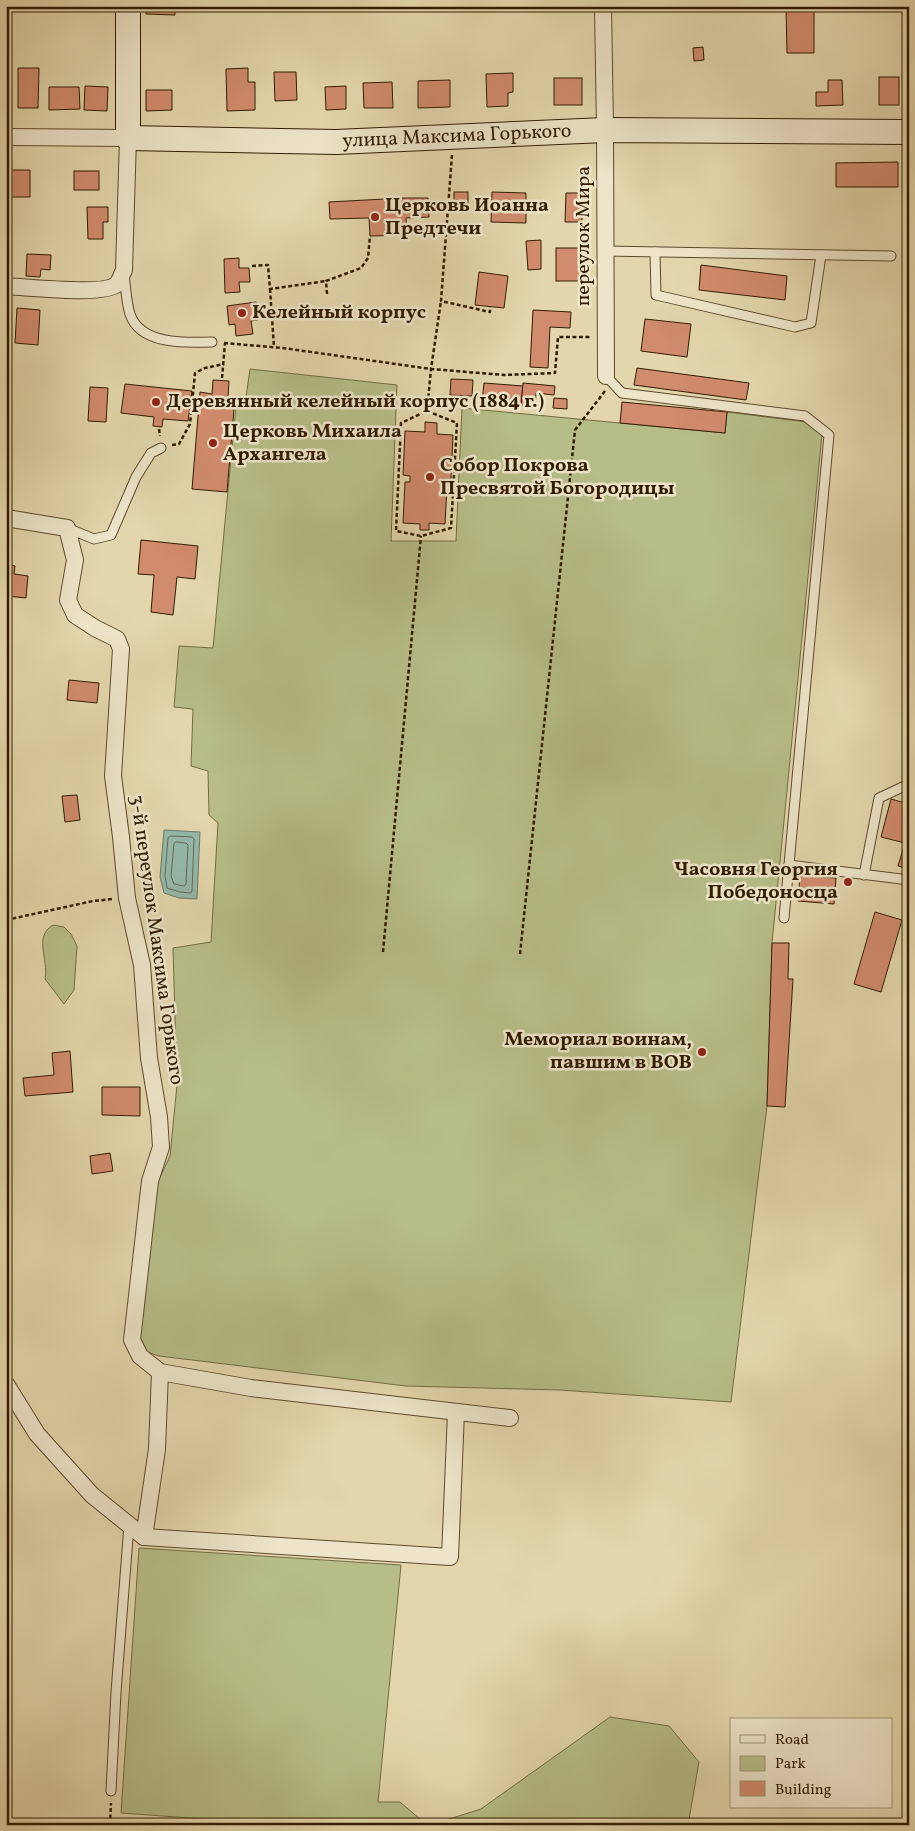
<svg xmlns="http://www.w3.org/2000/svg" width="915" height="1831" font-family="Vollkorn,serif">
	<rect width="100%" height="100%" fill="#e3d6ac"/>
	<filter id="stains"><feTurbulence type="fractalNoise" baseFrequency=".004" numOctaves="4"/><feColorMatrix values="0 0 0 0 .2 0 0 0 0 .09 0 0 0 0 .02 0 0 0 .5 -.17"/></filter>
	<radialGradient id="worn" r=".72"><stop offset=".6" stop-color="#630" stop-opacity="0"/><stop offset="1" stop-color="#630" stop-opacity=".3"/></radialGradient>
	<g fill="#b6bd88" stroke="#746c44">
		<polygon points="250,369 397,385 391,541 456,541 462,408 725,433 727,412 806,422 822,434 772,943 767,1106 731,1402 560,1390 406,1386 159,1356 147,1352 140,1337 154,1190 170,1156 177,1085 173,948 211,942 218,823 209,815 208,771 191,766 193,709 174,707 179,646 213,648 237,396 246,397"/>
		<path d="M53 925 64 927 71 934 77 946 74 990 64 1004 45 979C49 959 33 937 53 925Z"/>
		<polygon points="139,1548 401,1565 378,1802 400,1802 427,1825 288,1825 121,1813"/>
		<polygon points="610,1717 669,1726 699,1762 688,1825 430,1825 481,1809"/>
	</g>
	<polygon fill="#95b9aa" stroke="#6d7a66" points="164,830 200,832 197,899 179,898 164,893 160,877"/>
	<g fill="none" stroke-linecap="round" stroke-linejoin="round">
		<g stroke="#636a55" stroke-width="1">
			<polygon points="171,836 192,837 194,839 192,891 191,893 180,892 167,888 165,876 168,838"/>
			<polygon points="176,842 186,843 188,845 186,884 184,886 174,884 171,876 174,844"/>
		</g>
	</g>
	<g fill="#d18b6e" stroke="#311c00">
		<polygon points="146,6 175,6 175,15 146,14"/>
		<polygon points="786,8 814,8 814,53 787,53"/>
		<polygon points="703,47 704,60 694,61 693,48"/>
		<polygon points="18,68 39,68 38,108 18,108"/>
		<polygon points="248,68 248,82 255,82 255,110 227,111 226,69"/>
		<polygon points="274,72 296,72 297,100 275,101"/>
		<polygon points="513,73 513,92 508,93 508,106 487,107 486,74"/>
		<rect x="879" y="77" width="20" height="28"/>
		<rect x="554" y="78" width="28" height="27"/>
		<polygon points="450,80 450,107 418,108 418,81"/>
		<polygon points="828,80 842,80 843,105 816,106 816,92 828,92"/>
		<polygon points="392,82 393,108 364,108 363,83"/>
		<polygon points="85,86 108,87 107,111 84,110"/>
		<polygon points="346,86 346,109 326,110 325,87"/>
		<polygon points="49,87 79,87 80,109 49,110"/>
		<polygon points="146,90 172,90 172,110 146,111"/>
		<polygon points="898,162 898,187 836,187 836,163"/>
		<polygon points="8,170 30,170 30,197 9,197"/>
		<rect x="74" y="171" width="25" height="19"/>
		<rect x="454" y="192" width="14" height="16"/>
		<polygon points="492,192 526,193 526,223 491,222"/>
		<polygon points="566,193 582,193 582,222 565,222"/>
		<polygon points="403,198 428,198 429,217 406,218 407,235 370,236 369,218 330,219 329,202"/>
		<polygon points="87,207 108,207 108,222 103,222 103,239 88,239"/>
		<polygon points="541,240 541,269 528,270 526,241"/>
		<rect x="556" y="248" width="27" height="33"/>
		<polygon points="27,254 51,255 50,270 41,269 40,277 26,276"/>
		<polygon points="239,258 239,268 249,268 250,282 239,282 240,292 225,293 224,259"/>
		<polygon points="701,265 787,276 785,300 699,290"/>
		<polygon points="479,272 508,276 504,308 475,305"/>
		<polygon points="256,302 258,320 251,321 253,334 236,336 235,324 229,325 227,306"/>
		<polygon points="17,308 40,310 38,345 15,343"/>
		<polygon points="533,310 571,312 570,328 550,327 548,368 530,367"/>
		<polygon points="645,319 691,324 687,357 641,351"/>
		<polygon points="637,368 749,383 746,400 634,385"/>
		<polygon points="451,379 473,380 472,396 450,395"/>
		<polygon points="213,380 229,381 228,397 235,397 227,492 192,489 200,392 212,394"/>
		<polygon points="484,383 523,386 521,406 482,402"/>
		<polygon points="523,383 555,386 554,395 536,393 535,407 521,406"/>
		<polygon points="125,384 192,391 188,421 163,419 162,427 153,426 154,417 121,413"/>
		<polygon points="90,387 108,388 106,422 88,421"/>
		<polygon points="554,398 567,399 567,409 553,408"/>
		<polygon points="622,402 727,412 725,433 620,423"/>
		<polygon points="425,422 437,423 437,434 453,435 451,479 441,479 441,486 447,486 445,524 429,523 429,530 420,530 420,524 403,523 405,482 410,482 410,476 403,475 405,431 425,432"/>
		<polygon points="141,540 198,546 195,579 177,577 173,615 151,612 154,575 138,574"/>
		<polygon points="6,564 15,566 14,574 28,576 26,598 6,596"/>
		<polygon points="6,626 10,627 7,649 6,648"/>
		<polygon points="69,680 99,683 97,703 67,700"/>
		<polygon points="77,795 80,820 65,822 62,796"/>
		<polygon points="891,799 909,804 909,869 898,866 905,843 881,837"/>
		<polygon points="800,875 836,878 834,904 798,901"/>
		<polygon points="875,912 902,920 881,992 854,984"/>
		<polygon points="772,943 789,943 788,979 793,979 785,1107 767,1106"/>
		<polygon points="70,1051 73,1092 25,1096 23,1078 54,1075 52,1053"/>
		<polygon points="102,1087 140,1087 140,1116 102,1115"/>
		<polygon points="110,1153 113,1171 92,1174 90,1156"/>
	</g>
	<g fill="none" stroke-linecap="round" stroke-linejoin="round">
		<defs>
			<g id="lane">
				<polyline points="604,251 891,256"/>
				<polyline points="655,252 656,295 795,327 811,323 821,255"/>
				<path d="M124 275C126 287 126 302 130 314 140 345 186 343 212 342"/>
				<polyline points="606,376 622,393 805,416 829,435 784,918"/>
				<polyline points="67,528 94,539 111,535 136,477 151,453 161,448"/>
				<polyline points="789,865 909,880"/>
				<polyline points="864,875 879,798 909,784"/>
				<polyline points="111,1791 116,1692 129,1525"/>
			</g>
			<g id="street">
				<polyline points="603,6 605,130 606,376"/>
				<path d="M6 137 128 138 124 270C122 274 120 281 117 284 105 296 25 287 6 286"/>
				<polyline points="6,518 67,528 75,560 68,600 75,615 95,628 117,639 121,649 113,776 121,837 127,898 142,965 149,1058 159,1117 161,1147 150,1181 132,1340 140,1356 160,1372 251,1388 510,1418"/>
				<polyline points="6,1384 37,1434 92,1495 144,1537 450,1557 456,1412"/>
				<polyline points="144,1537 157,1449 160,1372"/>
			</g>
			<g id="secondary">
				<path id="s1" d="M128 6V138L336 142 605 130 909 132"/>
			</g>
		</defs>
		<use href="#lane" stroke="#5e4a2b" stroke-width="11"/>
		<use href="#street" stroke="#5e4a2b" stroke-width="18"/>
		<use href="#secondary" stroke="#311c00" stroke-width="26"/>
		<g stroke="#311c00" stroke-width="2.5" stroke-dasharray="4 2.5" stroke-linecap="butt">
			<polyline points="452,155 441,301 490,312 490,307"/>
			<polyline points="252,266 268,265 270,289 326,281"/>
			<polyline points="270,289 274,347"/>
			<polyline points="327,294 326,281 361,268 368,258 370,236"/>
			<polyline points="224,343 283,348 431,369 504,375 555,373 558,337 591,337"/>
			<polyline points="222,378 225,343"/>
			<polyline points="427,411 457,423 451,528 421,536 396,531 401,423 427,411 431,369 441,301"/>
			<polyline points="159,429 160,436"/>
			<polyline points="172,445 179,444 190,424 195,373 205,368 224,364"/>
			<polyline points="6,920 93,901 113,899"/>
			<polyline points="383,952 421,536"/>
			<polyline points="520,954 575,430 605,391"/>
			<polyline points="110,1825 111,1803"/>
		</g>
		<use href="#lane" stroke="#ede4c9" stroke-width="9"/>
		<use href="#street" stroke="#ede4c9" stroke-width="16"/>
		<use href="#secondary" stroke="#ede4c9" stroke-width="24"/>
	</g>
	<g fill="#8f2418" stroke="#ede4c9" stroke-width="2">
		<circle cx="375" cy="217" r="5"/>
		<circle cx="242" cy="313" r="5"/>
		<circle cx="156" cy="402" r="5"/>
		<circle cx="213" cy="443" r="5"/>
		<circle cx="430" cy="477" r="5"/>
		<circle cx="848" cy="882" r="5"/>
		<circle cx="702" cy="1052" r="5"/>
	</g>
	<g text-anchor="middle" dominant-baseline="central" stroke-width="5" stroke-linejoin="round" paint-order="stroke">
		<g font-size="20" fill="#311c00" stroke="#ede4c9">
			<text stroke="none"><textPath href="#s1" startOffset="461">улица Максима Горького</textPath></text>
			<text transform="translate(584 236) rotate(-90)">переулок Мира</text>
			<text transform="translate(156 940) rotate(82)">3-й переулок Максима Горького</text>
		</g>
		<g font-size="20" font-weight="bold" fill="#311c00" stroke="#ede4c9" text-anchor="start">
			<text x="385" y="206">Церковь Иоанна<tspan x="385" dy="23">Предтечи</tspan></text>
			<text x="252" y="313">Келейный корпус</text>
			<text x="166" y="402">Деревянный келейный корпус (1884 г.)</text>
			<text x="223" y="432">Церковь Михаила<tspan x="223" dy="23">Архангела</tspan></text>
			<text x="440" y="466">Собор Покрова<tspan x="440" dy="23">Пресвятой Богородицы</tspan></text>
			<text x="838" y="870" text-anchor="end">Часовня Георгия<tspan x="838" dy="23">Победоносца</tspan></text>
			<text x="692" y="1040" text-anchor="end">Мемориал воинам,<tspan x="692" dy="23">павшим в ВОВ</tspan></text>
		</g>
	</g>
	<rect width="915" height="1831" fill="none" stroke="#e3d6ac" stroke-width="25"/>
	<rect x="8" y="8" width="900" height="1816" fill="none" stroke="#311c00" stroke-width="2.5"/>
	<rect x="12" y="12" width="890" height="1806" fill="none" stroke="#311c00"/>
	<rect x="730" y="1718" width="162" height="90" fill="#ede4c9" stroke="#a29479"/>
	<rect x="740" y="1735" width="25" height="8" fill="#ede4c9" stroke="#a29479"/>
	<text x="775" y="1744" font-size="15" fill="#311c00">Road</text>
	<rect x="740" y="1756" width="25" height="15" fill="#b6bd88" stroke="#a29479"/>
	<text x="775" y="1768" font-size="15" fill="#311c00">Park</text>
	<rect x="740" y="1781" width="25" height="15" fill="#d18b6e" stroke="#a29479"/>
	<text x="775" y="1794" font-size="15" fill="#311c00">Building</text>
	<rect width="100%" height="100%" filter="url(#stains)"/>
	<rect width="100%" height="100%" fill="url(#worn)"/>
</svg>
